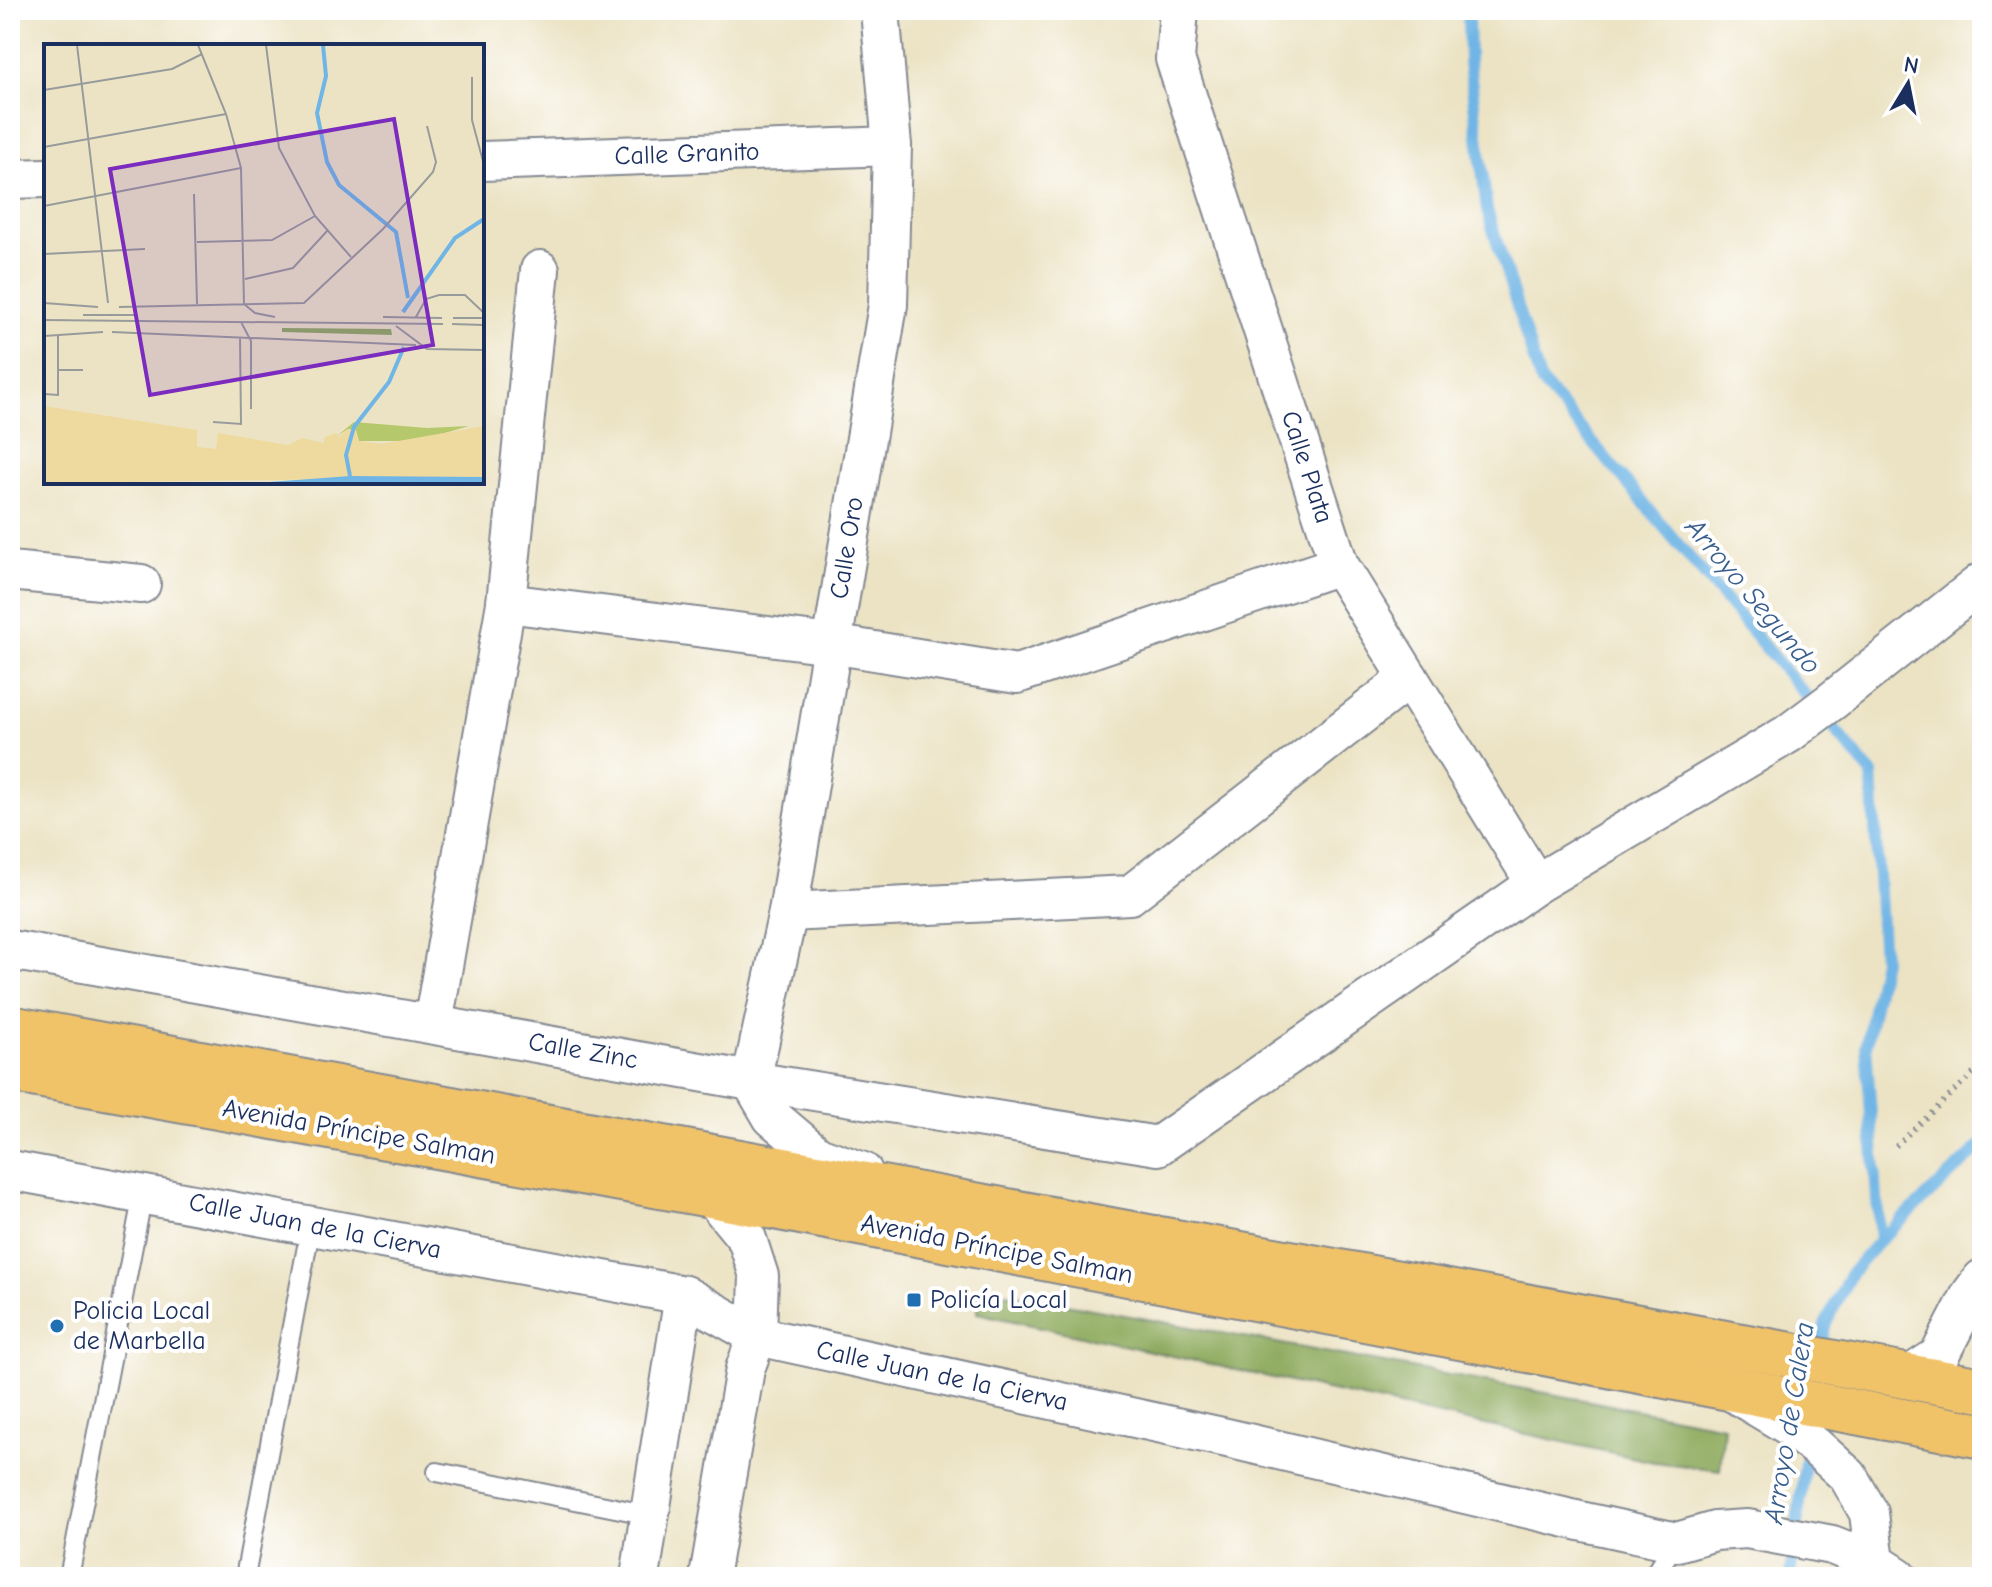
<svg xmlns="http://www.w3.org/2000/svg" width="1992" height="1587" font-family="'Comic Neue',sans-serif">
	<rect width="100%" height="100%" fill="#fff"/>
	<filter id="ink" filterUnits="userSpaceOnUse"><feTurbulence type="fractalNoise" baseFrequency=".0125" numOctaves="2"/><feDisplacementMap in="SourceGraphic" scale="16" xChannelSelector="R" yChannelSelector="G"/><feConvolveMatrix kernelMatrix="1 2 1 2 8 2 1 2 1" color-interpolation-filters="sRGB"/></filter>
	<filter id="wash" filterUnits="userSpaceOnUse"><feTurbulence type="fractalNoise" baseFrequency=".006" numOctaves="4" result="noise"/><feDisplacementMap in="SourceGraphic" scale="32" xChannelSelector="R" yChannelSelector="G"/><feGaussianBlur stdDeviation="1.8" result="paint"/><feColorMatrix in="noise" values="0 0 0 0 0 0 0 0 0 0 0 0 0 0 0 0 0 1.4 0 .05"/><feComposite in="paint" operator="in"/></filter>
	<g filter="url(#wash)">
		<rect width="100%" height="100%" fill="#ece3c4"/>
		<polygon fill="#90ac60" stroke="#566e5f" stroke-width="2" points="979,1288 1724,1426 1720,1470 1654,1462 977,1313"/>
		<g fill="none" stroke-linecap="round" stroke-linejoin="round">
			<g stroke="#6fb5e5" stroke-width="12">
				<polyline points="1468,10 1469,62 1487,210 1540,380 1872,774 1883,960 1866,1045 1880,1240"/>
				<polyline points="1821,1352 1825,1325 1851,1273 1880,1240 1982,1145"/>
				<polyline points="1790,1577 1807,1449"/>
			</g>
		</g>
	</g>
	<g filter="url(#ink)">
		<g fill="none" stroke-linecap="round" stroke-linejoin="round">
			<defs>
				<g id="service">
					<polyline points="437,1472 650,1515"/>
					<polyline points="69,1577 143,1194"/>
					<polyline points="245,1577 311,1225"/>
					<polyline points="1652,1577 1677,1542"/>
				</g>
				<g id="minor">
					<polyline points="1179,10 1175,59 1339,565 1536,884"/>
					<polyline points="482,161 892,146"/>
					<polyline points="10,179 46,178"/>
					<polyline points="10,571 141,584"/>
					<polyline points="506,603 831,644 1017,674 1339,565"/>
					<polyline points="788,912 1130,895 1409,678"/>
					<polyline points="10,950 751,1081 1158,1146 1536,884 1788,734 1832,701 1982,582"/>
					<polyline points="433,1024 506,603 540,270"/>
					<polyline points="10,1170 684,1295 757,1336 1227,1438 1580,1521 1677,1542 1715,1531 1747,1529 1832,1545 1875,1562"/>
					<polyline points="863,1172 818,1156 772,1117 751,1081 788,912 888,305 892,146 880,10"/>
					<polyline points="1907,1377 1939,1356 1971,1294 1982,1279"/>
					<polyline points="1734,1393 1789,1426 1816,1447 1848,1476 1869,1513 1875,1562 1898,1577"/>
					<polyline points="640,1577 684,1295"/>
					<polyline points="709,1577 745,1369 757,1336 759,1276 747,1239 711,1195"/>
				</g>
				<g id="primary">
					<polyline points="10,1028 1982,1390"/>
					<polyline points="10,1070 711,1195 1982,1436"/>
				</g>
			</defs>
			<use href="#service" stroke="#848991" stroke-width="22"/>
			<use href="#minor" stroke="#848991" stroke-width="42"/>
			<use href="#primary" stroke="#848991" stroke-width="48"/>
			<polyline stroke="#848991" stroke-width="5" stroke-dasharray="2 6" stroke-linecap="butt" points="1896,1146 1982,1065"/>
			<use href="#service" stroke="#fff" stroke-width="18"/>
			<use href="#minor" stroke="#fff" stroke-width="38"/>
			<use href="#primary" stroke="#f1c369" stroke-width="44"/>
		</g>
	</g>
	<g fill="#1f6fb2" stroke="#fff" stroke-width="3">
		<rect x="906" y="1292" width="16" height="16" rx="4"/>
		<circle cx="57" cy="1326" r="8"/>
	</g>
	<g text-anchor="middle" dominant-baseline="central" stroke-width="8" stroke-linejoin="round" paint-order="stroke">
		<g font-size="26" fill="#1b2f5e" stroke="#fff">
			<text transform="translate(687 154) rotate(-2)">Calle Granito</text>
			<text transform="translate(1307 467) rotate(72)">Calle Plata</text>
			<text transform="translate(847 548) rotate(-81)">Calle Oro</text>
			<text transform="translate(583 1051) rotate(10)">Calle Zinc</text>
			<text transform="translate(359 1132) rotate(10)">Avenida Príncipe Salman</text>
			<text transform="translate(315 1226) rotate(11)">Calle Juan de la Cierva</text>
			<text transform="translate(997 1249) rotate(11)">Avenida Príncipe Salman</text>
			<text transform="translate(942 1376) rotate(12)">Calle Juan de la Cierva</text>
		</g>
		<g font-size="26" fill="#1b2f5e" stroke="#fff" text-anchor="start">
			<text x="930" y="1300">Policía Local</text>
			<text x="73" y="1311">Policia Local<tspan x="73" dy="30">de Marbella</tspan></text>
		</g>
		<g font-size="28" font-style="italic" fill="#385e8d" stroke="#fff">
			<text transform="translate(1753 596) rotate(50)">Arroyo Segundo</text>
			<text transform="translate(1789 1423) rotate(-81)">Arroyo de Calera</text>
		</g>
	</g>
	<g transform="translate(44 44)">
		<rect width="440" height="440" fill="#ece3c4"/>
		<path d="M310 378 383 384 425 382 373 397H315L311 386 304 385 293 392Z" fill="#b5c86c"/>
		<path d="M238 284 347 285 348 291 238 288Z" fill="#90ac60"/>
		<path d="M0 362 153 386V403L172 405 174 389 244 401 258 394 279 399 281 393 292 389 295 393 304 385 312 386 315 397 337 400 440 382V433L0 439Z" fill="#eeda9e"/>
		<path d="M306 432 440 433V439H212Z" fill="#6fb5e5"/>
		<path fill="none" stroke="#6fb5e5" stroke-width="4" d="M279 1 282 32 273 69 283 118 295 141 352 188 364 254M359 268 411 194 440 175M306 432 302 411 310 383 345 338 360 303"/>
		<path fill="none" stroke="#989b9b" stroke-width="2" d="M33 1 64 259M154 1 182 70 197 124 200 260 211 269 231 273M222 1 235 104 271 172 307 213M428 33V76L440 121M0 46 128 25 158 10M0 103 182 70M150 150 153 260M0 162 197 124M153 198 228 196 271 172M0 210 101 205M201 235 249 224 284 186M0 259 54 263M75 263 260 259 339 185 389 128 392 118 383 82M39 271H93M339 273 398 274M372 273 382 255 395 251H421L440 269M409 274H440M0 276 399 280M197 278 207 297V365M408 280 440 281M352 282 383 305 440 306M68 288 372 301M0 292 59 288M14 326H39M0 350 14 351V292M169 378 197 380 196 293"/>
		<path fill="#7b2cbf" fill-opacity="0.15" stroke="#7b2cbf" stroke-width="4" d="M350 75 389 301 106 351 66 125Z"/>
		<rect width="440" height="440" fill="none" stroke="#1b2f5e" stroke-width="4"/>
	</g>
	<rect width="1992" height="1587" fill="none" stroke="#fff" stroke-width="40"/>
	<g transform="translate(1908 84) rotate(10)" stroke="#ffffff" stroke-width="6" paint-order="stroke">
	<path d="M0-6L14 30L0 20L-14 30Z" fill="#1b2f5e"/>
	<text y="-12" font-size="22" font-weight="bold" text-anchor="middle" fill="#1b2f5e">N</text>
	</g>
</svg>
